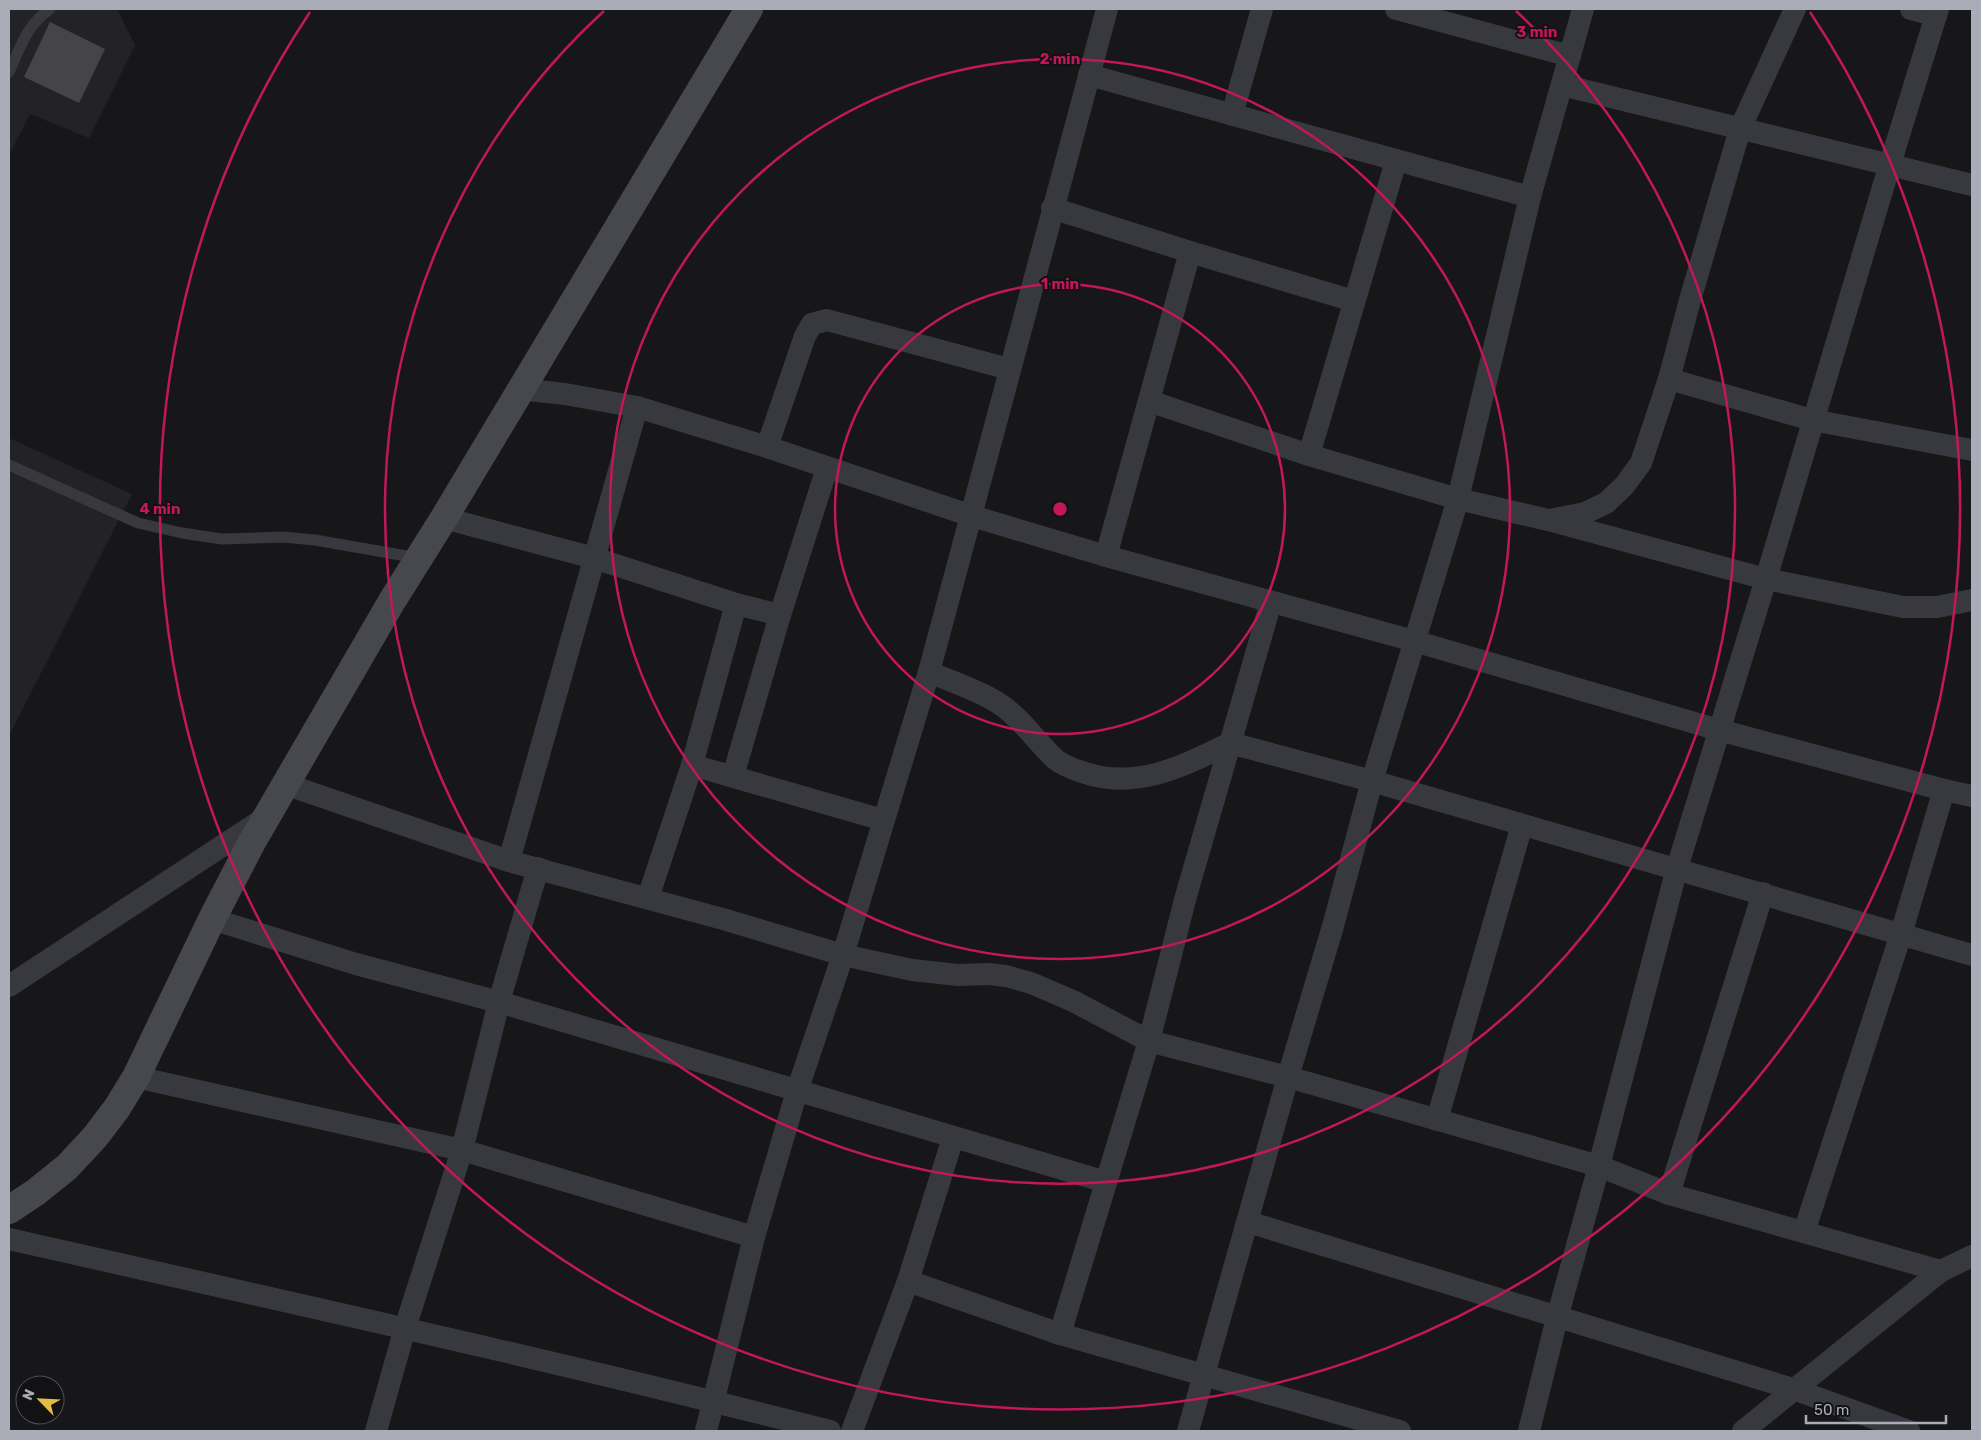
<svg xmlns="http://www.w3.org/2000/svg" width="1981" height="1440" font-family="Rubik,sans-serif">
	<rect width="100%" height="100%" fill="#171719"/>
	<g fill="#232326">
		<polygon points="9,9 117,9 135,45 89,138 30,114 9,155"/>
		<polygon points="9,438 132,494 9,736"/>
	</g>
	<polygon fill="#444449" points="50,22 105,49 79,103 24,77"/>
	<g fill="none" stroke-linecap="round" stroke-linejoin="round">
		<g stroke="#38393e" stroke-width="11">
			<path d="M9 72C21 46 26 26 50 9"/>
			<polyline points="9,465 138,523 182,533 222,539 283,537 315,540 418,558"/>
		</g>
		<g stroke="#38393e" stroke-width="22">
			<polyline points="1396,9 1570,56"/>
			<polyline points="1911,9 1936,16"/>
			<polyline points="1089,75 1530,197"/>
			<polyline points="1562,85 1972,185"/>
			<polyline points="1232,115 1262,9"/>
			<polyline points="1052,208 1190,252 1354,301"/>
			<polyline points="1669,379 1812,420 1972,450"/>
			<polyline points="520,389 565,394 637,407 767,447 972,516 1106,556 1414,641 1719,730 1944,790 1972,796"/>
			<polyline points="1149,401 1309,455 1458,499 1548,520 1766,579 1903,607 1937,607 1972,600"/>
			<polyline points="767,447 805,336 812,324 827,320 1009,369"/>
			<polyline points="1309,455 1396,161"/>
			<polyline points="444,518 594,558 736,604 780,615"/>
			<polyline points="1554,519 1585,513 1606,503 1624,486 1641,463 1669,379 1690,300 1740,129 1795,9"/>
			<polyline points="1106,556 1190,252"/>
			<path d="M929 672C950 681 975 689 995 701 1019 715 1035 740 1055 759 1062 765 1073 769 1082 772 1137 791 1183 766 1230 743L1372 781 1972 955"/>
			<polyline points="692,765 883,820"/>
			<polyline points="733,776 780,615 827,468"/>
			<polyline points="285,784 509,861 723,919 843,955 912,970 958,975 989,974 1006,976 1031,983 1073,1001 1149,1041 1288,1077 1599,1166 1669,1194 1941,1271"/>
			<polyline points="509,861 637,407"/>
			<polyline points="648,898 692,765 736,604"/>
			<polyline points="212,919 356,964 499,1002 1106,1182"/>
			<polyline points="9,986 266,817"/>
			<polyline points="136,1077 462,1150 754,1237"/>
			<polyline points="1437,1120 1522,825"/>
			<polyline points="1669,1194 1763,893"/>
			<polyline points="1248,1222 1796,1390 1909,1431"/>
			<polyline points="1804,1232 1901,934 1944,790"/>
			<path d="M9 1239C283 1301 558 1361 830 1431"/>
			<polyline points="908,1281 1060,1334 1400,1431"/>
			<polyline points="1060,1334 1149,1041 1186,896 1271,602"/>
			<polyline points="376,1431 405,1328 462,1150 499,1002 538,868"/>
			<polyline points="706,1431 754,1237 797,1091 843,955 929,672 1107,9"/>
			<polyline points="852,1431 908,1281 953,1138"/>
			<polyline points="1188,1431 1288,1077 1333,926 1372,781 1458,499 1530,197 1583,9"/>
			<polyline points="1529,1431 1557,1318 1599,1166 1677,868 1766,579 1890,164 1938,9"/>
			<polyline points="1743,1431 1941,1271 1972,1256"/>
		</g>
		<polyline stroke="#47484d" stroke-width="28" points="9,1210 36,1192 67,1167 95,1137 117,1108 136,1077 212,919 252,842 392,601 444,518 749,9"/>
	</g>
	<g fill="none" stroke="#c2185b" stroke-width="2.5">
		<circle cx="1060" cy="509" r="225"/>
		<circle cx="1060" cy="509" r="450"/>
		<path d="M1516 11A675 675 0 1 1 604 11"/>
		<path d="M1810 12A900 900 0 1 1 310 12"/>
	</g>
	<circle cx="1060" cy="509" r="8" fill="#c2185b" stroke="#121214" stroke-width="2.5"/>
	<g font-size="15" text-anchor="middle" font-weight="bold" fill="#c2185b" stroke="#121214" stroke-width="4" stroke-linejoin="round" paint-order="stroke">
		<text x="1537" y="37">3 min</text>
		<text x="1060" y="64">2 min</text>
		<text x="1060" y="289">1 min</text>
		<text x="160" y="514">4 min</text>
	</g>
	<rect width="1981" height="1440" fill="none" stroke="#aaadb8" stroke-width="20"/>
	<g transform="translate(40 1400) rotate(294)"><circle r="24" fill="#121214" stroke="#4f5056"/>
	<path d="M0-4L9 19L0 12L-9 19Z" fill="#e4bc44"/>
	<text y="-8" font-size="14" font-weight="bold" text-anchor="middle" fill="#aaadb8">N</text>
	</g>
	<path d="M1806 1415v8h140v-8" fill="none" stroke="#aaadb8" stroke-width="2.5"/>
	<text x="1814" y="1415" font-size="15" fill="#aaadb8" stroke="#121214" stroke-width="4" paint-order="stroke">50 m</text>
</svg>
